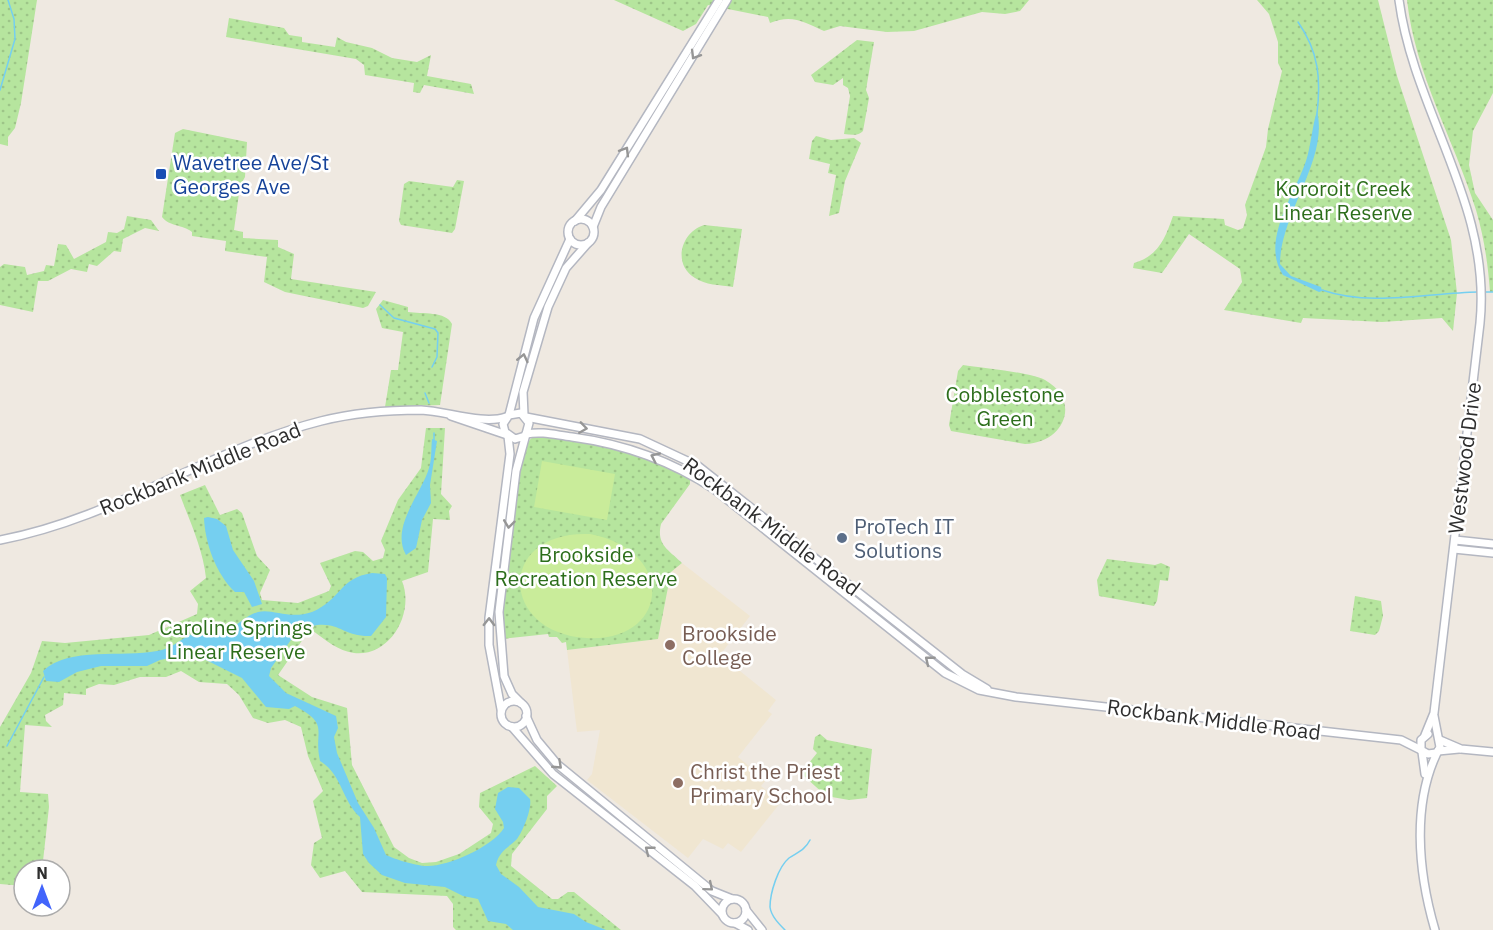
<svg xmlns="http://www.w3.org/2000/svg" width="1493" height="930" font-family="'IBM Plex Sans',sans-serif">
	<defs>
		<pattern id="park-dots" width="8" height="8" patternUnits="userSpaceOnUse" patternTransform="scale(1.5)"><rect width="8" height="8" fill="#b6e59e"/><path d="M2 2h.1M6 6h.1" fill="none" stroke="#9dc588" stroke-width="1.8" stroke-linecap="round"/></pattern>
	</defs>
	<rect width="100%" height="100%" fill="#efe9e1"/>
	<polygon fill="#f0e6d1" points="682,563 750,616 720,655 776,700 768,711 772,714 738,757 766,780 761,786 781,802 741,852 728,843 723,849 703,839 688,858 587,780 592,774 600,730 577,732 567,650 658,639 671,572"/>
	<g fill="url(#park-dots)">
		<polygon points="0,0 37,0 21,103 15,128 8,137 8,146 0,144"/>
		<path d="M614 0H1029L1020 11 1005 14 982 12 914 31 887 32 840 26 824 31C804 22 792 14 770 23L768 17 708 5 696 24 683 31Z"/>
		<path d="M1257 0H1378L1397 76 1451 240 1457 293 1453 331 1442 318 1382 322 1303 318 1301 323 1224 310 1242 282 1240 269 1189 234 1162 273 1133 268 1134 263C1158 256 1165 239 1173 216L1224 219 1225 225 1238 230 1243 228 1247 215 1245 205 1266 147 1268 129 1282 71 1278 63V42L1269 14Z"/>
		<path d="M1407 0H1493V93L1473 131 1469 165 1475 193 1493 220V292H1490C1488 264 1484 237 1476 210 1454 140 1415 74 1407 0Z"/>
		<polygon points="229,18 284,28 289,35 302,37 302,42 335,47 337,37 346,42 372,48 392,58 417,62 431,55 427,76 471,84 474,94 424,85 420,93 413,92 414,83 365,75 364,65 356,59 226,37"/>
		<path d="M857 40 874 42 866 90 869 98 863 131C859 136 851 135 844 134L850 96 848 88 843 85V78L833 85 815 82 811 75Z"/>
		<path d="M183 129 247 142 245 177 240 186 234 230 243 232V238L278 240V247L294 254 291 279 376 292 368 306 363 308 285 292 264 282 267 257 225 251 226 241 192 236V232C182 224 170 227 162 217L175 133Z"/>
		<polygon points="816,136 831,140 854,138 861,143 845,181 839,213 829,216 836,175 828,173 830,164 809,159 812,141"/>
		<polygon points="457,180 464,181 455,229 452,233 401,225 399,221 404,184 409,181 453,187"/>
		<polygon points="127,216 151,220 159,231 145,228 123,239 121,252 114,251 97,266 89,264 87,272 71,269 48,281 38,281 33,312 0,305 0,267 4,264 25,267 27,275 44,271 46,265 54,266 58,244 66,245 74,259 106,242 108,232 117,233 124,229"/>
		<path d="M704 225 742 229 733 287C720 285 705 285 695 278 672 264 681 232 704 225Z"/>
		<path d="M383 300 408 307V312C422 314 446 311 452 324L440 405 385 407 391 370H398L403 332 382 328 376 309Z"/>
		<path d="M963 365C981 368 1030 372 1045 380 1082 401 1064 443 1025 444L951 431 949 425 958 371Z"/>
		<path d="M426 428H445L441 494 452 506 449 511 450 520 433 519 428 572 402 581C415 613 390 657 354 653 338 651 326 640 313 631L308 632 278 675 312 697 347 708 352 765 394 847 409 858 422 863 436 862 459 854 491 833 493 824 479 807 480 793 535 766 557 786 547 796V809L512 854 511 866 552 899H558L568 892H574L621 930H456L453 927V904L447 896 362 892 345 871 320 878 311 865 314 843 322 838 313 801 323 791 308 756 301 727 285 720 268 723 253 718 239 695 227 684 199 682 181 671 166 677H140L114 685 99 684 86 689V695L64 693 63 705 45 715 46 721 52 727 25 725 20 792 48 794 49 807 42 870H24V886L0 884V727L31 673 42 641 65 643 149 635 197 614 198 604 190 591 206 578C203 549 190 522 180 495L205 485 220 515 237 509 242 513 257 556 270 570 260 593 262 600 298 603 329 591 331 586 320 563 355 551 363 552 373 561 383 558 385 550 381 541 398 500 421 468Z"/>
		<path d="M537 436 600 445 647 456 690 477V484L661 524C656 545 669 550 682 563L671 572 658 639 567 650 566 642 562 643 557 637H549L548 634 502 639C500 613 517 458 529 441 531 438 533 437 537 436Z"/>
		<polygon points="1107,559 1155,565 1161,563 1170,567 1168,581 1160,580 1157,601 1154,606 1099,596 1097,580"/>
		<polygon points="1355,596 1381,601 1383,616 1379,631 1375,635 1350,631"/>
		<polygon points="820,734 827,740 872,749 867,798 849,800 826,796 804,776 804,769 817,753 813,749 815,737"/>
	</g>
	<g fill="#c9ec9a">
		<polygon points="542,461 615,474 607,520 534,507"/>
		<path d="M590 534C677 550 670 643 586 638 499 633 496 530 590 534Z"/>
	</g>
	<g fill="#75cff0">
		<path d="M1317 111C1329 159 1280 214 1280 264L1291 276 1321 287 1322 291 1319 292 1283 275C1260 241 1295 194 1306 161 1311 145 1312 127 1317 111Z"/>
		<path d="M432 439 437 441 430 485 431 503 422 520 416 548 406 555C390 527 422 493 429 468 432 459 431 448 432 439Z"/>
		<path d="M208 517 217 519 226 526 233 550 254 581 262 604 252 607 244 592H235C216 574 205 543 204 518Z"/>
		<path d="M372 573 385 574 387 578 386 617 371 636C338 637 339 615 298 630L271 668 269 676 286 693 336 716 338 728 334 737 337 753 358 803 374 828 386 855C394 859 417 866 426 866 447 867 492 847 504 828L503 822 495 809 498 793 508 787 519 788 530 799C532 809 523 831 517 839 508 848 499 851 496 865L501 874 519 887 538 907 574 914 586 922 606 930H513L506 924 488 921 478 899 463 896 445 887 405 883 382 875 369 863 363 854 360 817C342 801 342 774 320 761 313 730 331 725 295 706L289 709 266 707 242 678 206 660 186 655 160 660 147 666H101L77 672 59 682 46 681 43 671C69 646 123 658 157 651 171 649 178 641 190 635 201 628 218 632 230 628 240 624 247 615 258 612 272 608 289 620 312 612 341 600 339 578 372 573Z"/>
	</g>
	<g fill="none" stroke-linecap="round" stroke-linejoin="round">
		<g stroke="#75cff0" stroke-width="1.5">
			<path d="M1298 22C1319 52 1321 79 1317 114"/>
			<polyline points="0,90 15,39 14,19 8,0"/>
			<path d="M1322 290C1371 307 1427 293 1478 292"/>
			<polyline points="1483,292 1493,292"/>
			<polyline points="380,305 394,318 435,329 438,333 437,357 432,367"/>
			<polyline points="425,393 429,403"/>
			<polyline points="434,433 434,440"/>
			<polyline points="7,746 44,677"/>
			<path d="M785 930C779 924 771 916 770 907 770 893 778 867 789 858 798 852 805 850 810 840"/>
		</g>
		<defs>
			<g id="secondary">
				<path d="M1399 0C1414 113 1492 204 1480 323L1434 713 1425 735"/>
				<circle cx="581" cy="232" r="13"/>
				<polyline points="575,221 601,190 719,0"/>
				<polyline points="593,227 601,207 727,0"/>
				<polyline points="509,415 534,318 570,239"/>
				<polyline points="524,415 523,392 548,307 566,268 588,243"/>
				<polyline points="451,416 507,435"/>
				<polyline points="526,417 640,439 698,466 962,674 987,689"/>
				<path d="M526 434C543 431 555 435 572 437 624 444 670 460 714 489L945 673 979 690 1016 697 1401 740 1421 750"/>
				<path d="M0 540C113 519 210 449 321 421 353 413 387 410 421 410 446 411 483 425 506 417"/>
				<polyline points="1455,540 1493,544"/>
				<polyline points="1454,549 1493,553"/>
				<circle cx="514" cy="714" r="13"/>
				<polyline points="521,703 512,694 504,676 499,612 516,471 529,423 521,413 509,415 503,424 505,432 515,439 525,436"/>
				<polyline points="501,709 489,645 489,618 510,454 508,436"/>
				<polyline points="526,716 537,740 557,764 712,891 732,899"/>
				<path d="M1434 716 1440 747C1411 801 1418 872 1435 930"/>
				<polyline points="512,727 553,774 695,886 722,914"/>
				<polyline points="1428,734 1421,740 1421,750 1428,754 1436,753"/>
				<polyline points="1440,740 1461,749 1493,752"/>
				<polyline points="1438,751 1459,749"/>
				<polyline points="1422,752 1425,774"/>
				<circle cx="734" cy="911" r="12"/>
				<polyline points="746,910 762,930"/>
				<polyline points="735,923 748,930"/>
			</g>
		</defs>
		<use href="#secondary" stroke="#b4b7c1" stroke-width="10"/>
		<use href="#secondary" stroke="#fff" stroke-width="7"/>
	</g>
	<defs><path id="oneway-chevron" d="M-2-3.5L2.5 0L-2 3.5" fill="none" stroke-width="1.6" stroke-linecap="round" stroke-linejoin="round" transform="scale(1.5)"/></defs>
	<g stroke="#969696">
		<use href="#oneway-chevron" transform="translate(695 55) rotate(121)"/>
		<use href="#oneway-chevron" transform="translate(625 151) rotate(-59)"/>
		<use href="#oneway-chevron" transform="translate(523 358) rotate(-77)"/>
		<use href="#oneway-chevron" transform="translate(583 428) rotate(8)"/>
		<use href="#oneway-chevron" transform="translate(655 457) rotate(-155)"/>
		<use href="#oneway-chevron" transform="translate(509 524) rotate(97)"/>
		<use href="#oneway-chevron" transform="translate(489 622) rotate(-89)"/>
		<use href="#oneway-chevron" transform="translate(929 660) rotate(-141)"/>
		<use href="#oneway-chevron" transform="translate(558 765) rotate(43)"/>
		<use href="#oneway-chevron" transform="translate(649 850) rotate(-142)"/>
		<use href="#oneway-chevron" transform="translate(709 887) rotate(40)"/>
	</g>
	<rect fill="#1a4fb4" stroke="#fff" stroke-width="2" x="155" y="168" width="12" height="12" rx="3"/>
	<circle fill="#5c6f8a" stroke="#fff" stroke-width="2" cx="842" cy="538" r="6"/>
	<g fill="#8d6e63" stroke="#fff" stroke-width="2">
		<circle cx="670" cy="645" r="6"/>
		<circle cx="678" cy="783" r="6"/>
	</g>
	<g text-anchor="middle" dominant-baseline="central" stroke-width="5" stroke-linejoin="round" paint-order="stroke">
		<g font-size="21" fill="#164399" stroke="#fff" text-anchor="start">
			<text x="173" y="162">Wavetree Ave/St<tspan x="173" dy="24">Georges Ave</tspan></text>
		</g>
		<g font-size="21" fill="#2c6e1b" stroke="#fff">
			<text x="1343" y="188">Kororoit Creek<tspan x="1343" dy="24">Linear Reserve</tspan></text>
			<text x="1005" y="394">Cobblestone<tspan x="1005" dy="24">Green</tspan></text>
			<text x="586" y="554">Brookside<tspan x="586" dy="24">Recreation Reserve</tspan></text>
			<text x="236" y="627">Caroline Springs<tspan x="236" dy="24">Linear Reserve</tspan></text>
		</g>
		<g font-size="21" fill="#2e2e2e" stroke="#fff">
			<text transform="translate(1464 458) rotate(-83)">Westwood Drive</text>
			<text transform="translate(200 468) rotate(-22)">Rockbank Middle Road</text>
			<text transform="translate(772 526) rotate(37)">Rockbank Middle Road</text>
			<text transform="translate(1214 719) rotate(7)">Rockbank Middle Road</text>
		</g>
		<g font-size="21" fill="#4e5e75" stroke="#fff" text-anchor="start">
			<text x="854" y="526">ProTech IT<tspan x="854" dy="24">Solutions</tspan></text>
		</g>
		<g font-size="21" fill="#785e54" stroke="#fff" text-anchor="start">
			<text x="682" y="633">Brookside<tspan x="682" dy="24">College</tspan></text>
			<text x="690" y="771">Christ the Priest<tspan x="690" dy="24">Primary School</tspan></text>
		</g>
	</g>
	<g transform="translate(42 888)"><circle r="28" fill="#ffffff" stroke="#ababab" stroke-width="1.5"/>
	<path d="M0-4.5L10 22L0 15L-10 22Z" fill="#4264fb"/>
	<text y="-9" font-size="16" font-weight="bold" text-anchor="middle" fill="#2e2e2e">N</text>
	</g>
</svg>
